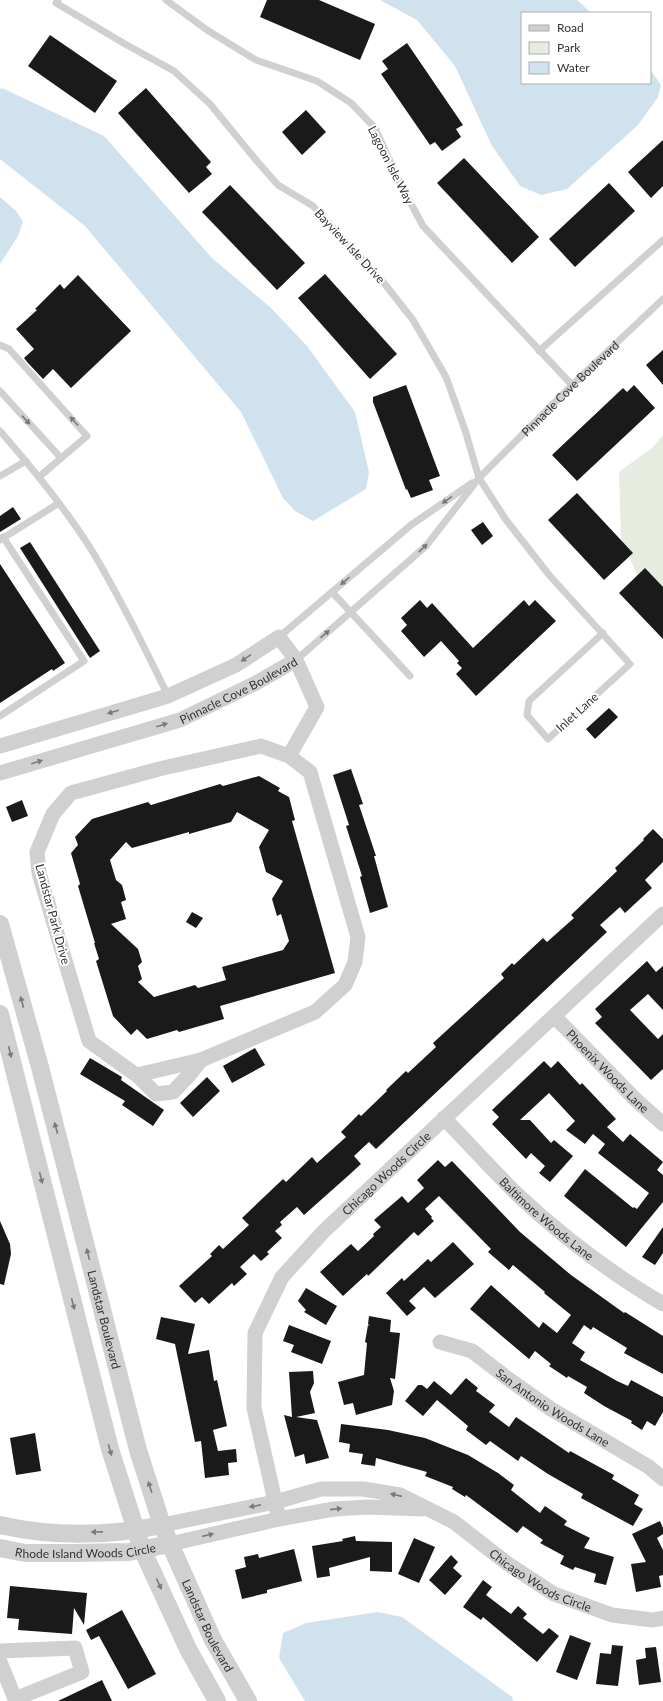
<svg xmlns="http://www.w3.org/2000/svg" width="663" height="1701" font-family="Lato,sans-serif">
	<rect width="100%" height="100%" fill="#fff"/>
	<polygon fill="#e6ecdf" points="663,435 663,598 641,583 621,539 619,472 653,447"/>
	<g fill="#cfe2ee">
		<polygon points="380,0 577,0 591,13 522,13 522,83 650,83 650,69 661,85 658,97 638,125 567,189 541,195 520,186 492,146 455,66 417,20"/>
		<polygon points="2,88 104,136 212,258 271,308 307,346 355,412 369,472 366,489 313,521 295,511 283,498 241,412 85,226 0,159 0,89"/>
		<polygon points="0,197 17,212 23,222 18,236 0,264"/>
		<polygon points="378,1612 402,1617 512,1697 513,1701 305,1701 279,1658 283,1633 306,1623"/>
	</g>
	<g fill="#1a1a1a" fill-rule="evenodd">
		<polygon points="267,0 319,0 375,24 360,60 260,17"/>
		<polygon points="50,35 117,81 95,113 28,66"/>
		<polygon points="407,43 463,125 456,129 461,137 442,151 435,142 430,145 381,74 388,69 382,61"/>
		<polygon points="146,88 211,162 206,167 212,174 189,193 118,113"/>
		<polygon points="306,110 326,132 302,155 282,132"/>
		<polygon points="663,140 663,186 651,198 628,172"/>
		<polygon points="464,158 539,237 512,263 437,183"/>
		<polygon points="609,183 635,211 575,267 549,239"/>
		<polygon points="230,185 305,263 277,290 202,212"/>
		<polygon points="325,274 397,354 370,379 298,298"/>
		<polygon points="78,275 131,331 71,388 53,369 43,379 28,363 24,358 34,349 16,329 37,310 35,309 60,284 64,289"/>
		<polygon points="663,350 663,385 646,365"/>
		<polygon points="406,385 440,476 429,480 433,490 411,498 407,489 406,490 373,402 373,397"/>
		<polygon points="634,385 655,408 577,481 552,455 623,388 627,392"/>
		<polygon points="577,493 633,553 604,580 548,520"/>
		<polygon points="13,507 21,519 0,532 0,516"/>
		<polygon points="483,522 493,536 482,545 471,530"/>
		<polygon points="30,542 100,651 90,658 20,548"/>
		<polygon points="0,564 65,663 53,671 52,669 0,703"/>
		<polygon points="645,568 663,587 663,639 619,593"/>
		<polygon points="420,600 427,608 432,603 473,648 524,600 529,606 535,600 556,621 476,696 456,674 462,668 457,663 459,661 441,641 424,657 401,631 407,625 401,618"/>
		<polygon points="609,708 618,717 595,739 586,729"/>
		<polygon points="351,769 363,804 359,805 376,856 374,856 388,907 370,913 360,877 362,876 346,826 349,825 333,775"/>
		<path d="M259 776 280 788 278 791 289 797 295 820 292 821 335 973 220 1006 224 1019 179 1032 177 1030 147 1039 137 1029 131 1035 113 1016 96 961 99 959 94 943H95L78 886 80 884 71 853 78 845 75 837 92 819 148 802 151 805 220 784 223 786ZM237 812 269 830 259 847 266 872 283 881 272 899 277 916 281 914 289 941 283 950 222 967 226 980 198 988 195 985 154 997 138 982 142 979 138 966 142 962 138 949 111 924 126 919 121 902 126 900 122 885 116 880 110 860 126 842 132 848 189 832V834L231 822Z"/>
		<polygon points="22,800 28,816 12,822 6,807"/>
		<polygon points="653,829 663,839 663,862 645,880 652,888 625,913 620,907 600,925 607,932 376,1149 369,1142 354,1156 361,1164 349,1175 304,1215 297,1207 280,1222 282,1225 275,1231 282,1238 267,1252 269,1254 261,1261 254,1254 240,1267 247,1274 234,1286 232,1283 209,1304 202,1297 195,1303 179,1286 212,1256 210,1254 219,1245 223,1249 249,1225 242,1218 283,1179 286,1182 312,1157 317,1163 346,1137 341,1132 359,1114 361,1116 387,1091 386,1090 406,1071 408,1073 436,1047 433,1043 504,978 501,974 512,963 514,965 543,938 547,942 574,918 571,915 617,871 615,868 644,840 643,839"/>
		<polygon points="192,912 203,918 196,928 186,922"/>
		<polygon points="647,961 656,972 663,966 663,1010 648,994 630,1010 658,1039 663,1034 663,1069 651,1080 595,1023 602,1017 595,1009"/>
		<polygon points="255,1048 265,1065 232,1083 223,1066"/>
		<polygon points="90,1058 122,1077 121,1080 164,1110 153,1126 122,1105 125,1101 80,1074"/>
		<polygon points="544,1061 551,1068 558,1061 580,1085 582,1083 616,1119 607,1127 623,1142 630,1134 663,1162 657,1170 663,1175 663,1202 626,1247 564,1196 585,1169 633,1208 634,1207 637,1209 649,1193 598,1153 605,1144 593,1134 585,1144 566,1130 575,1121 549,1093 520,1120 530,1120 551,1143 554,1140 573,1156 550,1182 539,1173 545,1166 531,1153 526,1159 492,1124 499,1117 492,1110"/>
		<polygon points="207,1077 220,1091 193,1117 180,1103"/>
		<polygon points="438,1160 445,1167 452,1161 520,1232 571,1275 624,1313 625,1312 663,1336 663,1374 624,1353 627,1348 593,1327 591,1330 584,1325 572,1343 585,1352 580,1360 617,1381 628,1386 631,1380 663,1397 663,1412 655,1426 647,1421 642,1430 631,1423 632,1421 604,1406 584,1393 587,1387 568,1376 567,1378 549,1366 551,1364 535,1351 529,1359 470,1309 491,1285 539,1328 543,1322 557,1333 571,1315 544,1293 545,1292 513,1265 509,1270 488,1252 491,1249 439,1196 425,1209 432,1217 431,1218 434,1221 418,1236 414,1232 368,1276 367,1274 343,1296 320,1272 351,1244 358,1251 374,1236 373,1234 381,1227 374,1220 402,1196 408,1203 424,1188 417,1180"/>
		<polygon points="0,1221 10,1244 11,1254 4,1285 0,1284"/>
		<polygon points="663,1227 663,1253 655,1265 642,1257"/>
		<polygon points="453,1242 474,1264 435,1298 424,1287 409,1301 416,1308 407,1316 386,1293 402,1278 404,1281 428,1259 431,1262"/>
		<polygon points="306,1288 337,1306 326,1325 304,1312 306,1310 298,1301"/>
		<polygon points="369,1316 391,1320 390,1332 400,1333 395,1379 390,1378 394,1391 392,1405 356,1415 353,1403 344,1405 338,1382 364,1375 367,1343 365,1342 368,1325 370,1326 368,1324"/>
		<polygon points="161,1317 195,1324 188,1354 209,1350 214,1381 217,1380 227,1426 213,1430 218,1451 236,1449 237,1462 228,1463 229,1475 205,1478 201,1441 195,1442 175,1344 156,1339"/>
		<polygon points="289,1325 331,1341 322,1364 291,1352 294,1345 283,1341"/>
		<polygon points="313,1371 314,1383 310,1392 315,1413 296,1417 317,1420 329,1458 306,1464 304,1454 295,1457 284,1415 292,1417 289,1372"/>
		<polygon points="466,1378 478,1388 476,1391 495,1405 489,1412 509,1427 516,1417 569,1453 570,1451 614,1475 612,1479 639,1495 634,1504 643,1509 633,1526 581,1498 583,1494 548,1474 521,1456 518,1461 490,1441 486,1445 466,1430 468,1426 437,1400 423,1416 405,1401 418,1385 422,1385 427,1389 434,1381 451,1395"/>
		<polygon points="341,1424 388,1430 425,1438 468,1455 498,1473 514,1485 511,1490 540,1513 545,1506 567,1521 564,1525 590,1538 584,1548 614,1557 606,1585 594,1582 596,1574 575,1567 573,1570 560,1564 564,1556 540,1543 543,1540 523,1526 517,1533 466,1495 465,1497 452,1489 453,1487 425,1476 427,1472 376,1458 375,1466 361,1464 363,1454 349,1452 350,1444 339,1442"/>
		<polygon points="35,1433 41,1471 16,1475 10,1438"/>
		<polygon points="660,1521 663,1528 663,1534 657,1538 663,1550 663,1575 659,1576 661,1587 636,1592 631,1564 646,1562 632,1534"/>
		<polygon points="355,1536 356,1541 392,1542 392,1572 370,1571 370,1557 329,1568 330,1576 317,1578 312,1546 343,1541 342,1539"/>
		<polygon points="414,1538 435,1547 419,1583 398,1574"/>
		<polygon points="294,1549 302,1581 267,1590 267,1593 242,1599 235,1570 246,1567 244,1557 258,1554 259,1558"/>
		<polygon points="451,1555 458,1562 453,1568 462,1576 445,1595 429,1580"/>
		<polygon points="483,1580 492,1587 486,1595 511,1614 518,1606 527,1614 523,1618 543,1634 549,1628 559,1636 537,1662 483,1617 481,1620 463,1607"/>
		<polygon points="10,1586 87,1593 84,1625 74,1608 72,1634 18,1630 19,1619 7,1618"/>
		<polygon points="122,1610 156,1674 128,1689 99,1636 91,1640 86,1630"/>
		<polygon points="570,1635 591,1643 577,1680 556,1672"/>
		<polygon points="612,1645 623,1646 618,1686 596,1684 600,1653 611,1654"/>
		<polygon points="656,1647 661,1682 639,1685 636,1660 646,1658 645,1648"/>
		<polygon points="102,1680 112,1701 58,1701"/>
	</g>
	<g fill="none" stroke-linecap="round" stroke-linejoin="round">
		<g stroke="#d0d0d0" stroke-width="7">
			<polyline points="58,0 56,3 125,44 174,71 210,104 256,160 278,185 313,206 384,283 413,320 446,377 465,430 479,478 506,520 550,576 630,664 548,739 527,715 529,701 603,633"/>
			<polyline points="166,0 207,30 256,60 317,81 351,103 375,128 400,183 423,226 572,385"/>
			<polyline points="0,345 9,349 87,436 39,477"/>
			<polyline points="539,351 663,240"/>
			<polyline points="0,391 61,458"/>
			<path d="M0 431C34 470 67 510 94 554 121 600 145 648 168 696"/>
			<polyline points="0,476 26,461"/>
			<polyline points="0,540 59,503"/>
			<polyline points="332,592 410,676"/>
			<polyline points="279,637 411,525 472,483"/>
			<path id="s1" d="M296 660 426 546 479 478 572 385 663 299"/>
			<polyline points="0,716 84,661 3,537"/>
		</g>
		<g stroke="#d0d0d0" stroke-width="15">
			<polyline points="0,746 168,696 236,665 279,637 296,660 317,707 289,756 310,772 358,937 355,962 345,985 315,1012 201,1060 190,1074 173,1092 156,1094 139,1077 89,1041 39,873 37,852 53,814 71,793 159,769 261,746 289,756"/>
			<path id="s2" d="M0 773 180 720 256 683 296 660"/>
			<path id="s3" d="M554 1016 636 1100 663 1124"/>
			<polyline points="137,1075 201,1060"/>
			<path id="s4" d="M444 1118C469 1144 494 1172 520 1197 563 1237 612 1274 663 1304"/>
			<path id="s5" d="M440 1342 472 1351 511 1381 551 1409 649 1467 663 1479"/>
			<path id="s6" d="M279 1519 254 1408 255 1333 282 1277 324 1231 663 914"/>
			<path id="s7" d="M162 1525 275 1502 321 1489H363L400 1495 454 1522 508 1564 554 1594 612 1615 653 1620 663 1618"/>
			<polyline points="170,1544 279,1519 334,1509 368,1507 423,1509"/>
			<polyline points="0,1651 75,1648 82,1672 15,1699"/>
			<polyline points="0,1662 16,1701"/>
		</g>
		<g stroke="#d0d0d0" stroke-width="18">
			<path id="s8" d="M0 924 40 1067 138 1450 162 1525 170 1544 213 1640 248 1701"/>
			<polyline points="0,1014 110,1449 142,1549 188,1649 217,1701"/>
			<path d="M0 1525C53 1537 110 1536 162 1525"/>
			<path id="s9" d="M0 1548 25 1553H73L129 1552 170 1544"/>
		</g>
	</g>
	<defs><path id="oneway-solid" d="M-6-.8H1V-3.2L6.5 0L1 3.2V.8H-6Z"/></defs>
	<g fill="#7a7a7a">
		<use href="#oneway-solid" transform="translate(26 420) rotate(47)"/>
		<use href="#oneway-solid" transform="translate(74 421) rotate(-132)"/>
		<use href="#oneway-solid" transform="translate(447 500) rotate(146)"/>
		<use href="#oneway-solid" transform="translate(423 548) rotate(-44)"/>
		<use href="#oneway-solid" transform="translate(345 581) rotate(140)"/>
		<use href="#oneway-solid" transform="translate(325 634) rotate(-41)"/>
		<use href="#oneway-solid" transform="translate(246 658) rotate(146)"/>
		<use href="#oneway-solid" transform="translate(113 712) rotate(164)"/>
		<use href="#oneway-solid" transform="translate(162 725) rotate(-17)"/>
		<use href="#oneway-solid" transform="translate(37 762) rotate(-17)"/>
		<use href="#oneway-solid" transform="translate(22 1002) rotate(-105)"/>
		<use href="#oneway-solid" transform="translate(10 1052) rotate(76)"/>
		<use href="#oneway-solid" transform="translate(56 1128) rotate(-105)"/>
		<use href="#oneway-solid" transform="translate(41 1178) rotate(76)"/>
		<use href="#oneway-solid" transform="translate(88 1254) rotate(-104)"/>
		<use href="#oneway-solid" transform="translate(73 1304) rotate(76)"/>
		<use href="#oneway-solid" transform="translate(110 1450) rotate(74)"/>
		<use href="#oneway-solid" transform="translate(150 1487) rotate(-108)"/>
		<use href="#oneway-solid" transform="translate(396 1495) rotate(-167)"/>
		<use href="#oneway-solid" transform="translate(255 1506) rotate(169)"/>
		<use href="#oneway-solid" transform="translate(336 1509) rotate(-6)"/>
		<use href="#oneway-solid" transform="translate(97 1532) rotate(179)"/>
		<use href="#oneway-solid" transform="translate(208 1535) rotate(-13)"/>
		<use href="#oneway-solid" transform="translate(159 1584) rotate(65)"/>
	</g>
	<g text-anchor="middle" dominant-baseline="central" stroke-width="4" stroke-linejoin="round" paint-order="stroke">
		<g font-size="12" fill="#333" stroke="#fff">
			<text transform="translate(391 165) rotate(63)">Lagoon Isle Way</text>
			<text transform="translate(350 246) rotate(47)">Bayview Isle Drive</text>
			<text stroke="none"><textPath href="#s1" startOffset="387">Pinnacle Cove Boulevard</textPath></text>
			<text stroke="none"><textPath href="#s2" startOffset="253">Pinnacle Cove Boulevard</textPath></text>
			<text transform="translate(577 712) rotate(-42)">Inlet Lane</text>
			<text transform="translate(53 914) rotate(75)">Landstar Park Drive</text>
			<text stroke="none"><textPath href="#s3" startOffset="77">Phoenix Woods Lane</textPath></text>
			<text stroke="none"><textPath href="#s6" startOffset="398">Chicago Woods Circle</textPath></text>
			<text stroke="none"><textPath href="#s4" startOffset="144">Baltimore Woods Lane</textPath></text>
			<text stroke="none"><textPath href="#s8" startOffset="409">Landstar Boulevard</textPath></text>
			<text stroke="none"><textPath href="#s5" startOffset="132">San Antonio Woods Lane</textPath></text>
			<text stroke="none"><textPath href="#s9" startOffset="86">Rhode Island Woods Circle</textPath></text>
			<text stroke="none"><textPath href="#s7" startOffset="408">Chicago Woods Circle</textPath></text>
			<text stroke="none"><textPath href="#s8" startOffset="733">Landstar Boulevard</textPath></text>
		</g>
	</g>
	<rect x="521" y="12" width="130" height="72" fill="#ffffff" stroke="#adadad"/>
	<rect x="529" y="25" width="20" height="6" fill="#d0d0d0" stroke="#adadad"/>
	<text x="557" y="32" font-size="12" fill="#333333">Road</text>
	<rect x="529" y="42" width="20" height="12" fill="#e6ecdf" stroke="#adadad"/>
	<text x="557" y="52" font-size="12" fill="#333333">Park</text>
	<rect x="529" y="62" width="20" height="12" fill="#cfe2ee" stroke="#adadad"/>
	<text x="557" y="72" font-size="12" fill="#333333">Water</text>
</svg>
